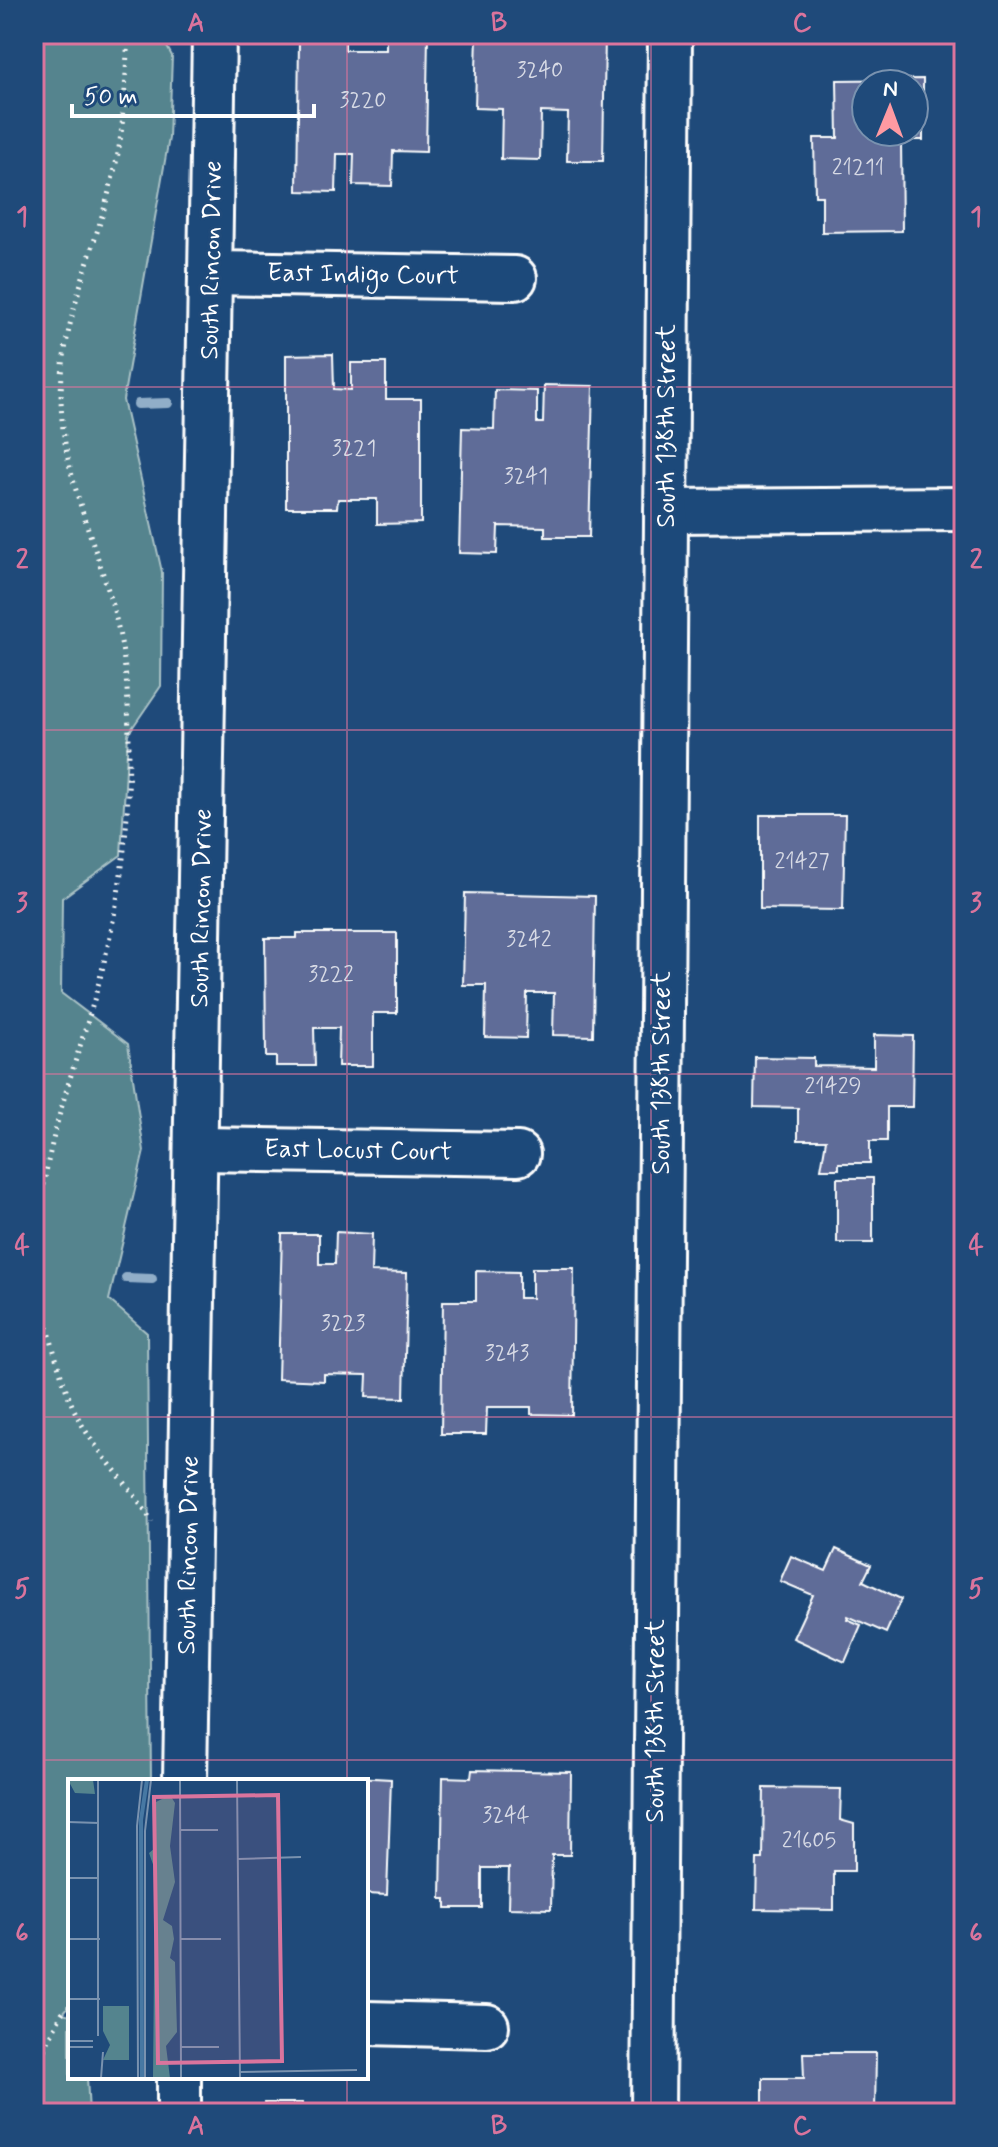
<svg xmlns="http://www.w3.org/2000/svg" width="998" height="2147" font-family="Mynerve,sans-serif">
	<rect width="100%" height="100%" fill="#1f4a7a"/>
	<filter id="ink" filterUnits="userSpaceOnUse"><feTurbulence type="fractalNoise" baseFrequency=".0125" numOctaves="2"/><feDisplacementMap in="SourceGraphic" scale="16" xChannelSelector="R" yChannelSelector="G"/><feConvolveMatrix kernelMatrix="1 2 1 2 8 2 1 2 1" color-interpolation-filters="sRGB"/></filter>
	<g filter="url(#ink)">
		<polygon fill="#54848e" stroke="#aac2c6" stroke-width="2" points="34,34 160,34 172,56 169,138 123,400 162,572 161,686 128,734 121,855 62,898 61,993 128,1044 144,1151 109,1300 147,1333 151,1781 70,1781 70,2005 63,2013 70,2015 70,2077 87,2077 89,2113 34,2113"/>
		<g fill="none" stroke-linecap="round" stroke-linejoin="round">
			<g stroke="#91aec8" stroke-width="10">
				<polyline points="138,404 168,403"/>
				<polyline points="126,1278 152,1279"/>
			</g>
		</g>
		<g fill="#5f6c98" stroke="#fff" stroke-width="2" fill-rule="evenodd">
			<polygon points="386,34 428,34 426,152 393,151 392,186 353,185 354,154 337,154 336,192 297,191 299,40 345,41 345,50 386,50"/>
			<polygon points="477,34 605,34 603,161 567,161 568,113 541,112 540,160 501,159 502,109 475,108"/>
			<path d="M923 79V140H901L902 231 822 232V196H815L814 138H838L837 80ZM866 84H914V132H866Z"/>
			<polygon points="333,354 334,389 351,390 351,363 386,363 386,399 421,399 421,523 377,524 377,499 338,499 337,508 286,508 286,355"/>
			<polygon points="544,385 593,386 589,537 545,537 545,527 498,526 497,554 459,553 462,428 494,429 495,390 537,391 537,423 543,423"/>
			<polygon points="760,815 845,815 843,910 760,909"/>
			<polygon points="465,893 595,896 593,1036 553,1035 554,993 527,993 526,1038 485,1037 486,985 463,985"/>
			<polygon points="297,933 397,933 397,1013 373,1013 373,1066 338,1066 339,1028 314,1028 315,1066 276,1066 276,1057 266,1057 265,938 297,938"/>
			<polygon points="874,1035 913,1036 912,1107 887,1107 887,1141 870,1141 870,1163 839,1163 839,1169 821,1169 826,1140 798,1140 798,1108 754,1107 755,1057 814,1058 814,1066 874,1067"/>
			<rect x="837" y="1178" width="36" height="65"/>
			<polygon points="336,1232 372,1234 371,1272 407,1273 404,1398 366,1397 367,1375 324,1374 324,1381 278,1379 282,1234 319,1234 319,1264 335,1264"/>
			<polygon points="532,1268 574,1268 572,1415 531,1414 531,1407 487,1407 486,1434 441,1434 443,1301 476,1301 476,1271 519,1272 519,1298 532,1298"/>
			<polygon points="836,1549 871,1565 863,1581 901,1599 886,1633 848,1616 847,1619 861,1625 845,1662 793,1638 813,1595 780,1581 791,1556 826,1571"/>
			<polygon points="472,1770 571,1772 570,1855 552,1855 551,1909 508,1908 509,1868 482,1868 482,1908 446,1908 446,1899 441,1899 443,1777 471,1778"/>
			<polygon points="355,1777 391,1779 387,1895 366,1894 366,1781 355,1781"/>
			<polygon points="764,1788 841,1789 840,1820 854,1824 854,1871 834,1871 834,1910 756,1909 757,1859 763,1859"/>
			<polygon points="803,2053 876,2053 875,2113 763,2113 763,2078 804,2078"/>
			<rect x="264" y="2103" width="38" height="10"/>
			<rect x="322" y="2109" width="40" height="4"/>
		</g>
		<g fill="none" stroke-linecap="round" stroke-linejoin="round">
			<defs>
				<g id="minor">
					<polyline points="212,273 515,278"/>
					<polyline points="666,511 964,509"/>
					<polyline points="198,1149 518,1154"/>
					<polyline points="185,1781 214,34"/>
					<polyline points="366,2023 487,2026"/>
					<polyline points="179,2113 179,2077"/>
					<polyline points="653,2113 670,34"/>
				</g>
			</defs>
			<use href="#minor" stroke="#fff" stroke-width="48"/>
			<g stroke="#fff" stroke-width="5" stroke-dasharray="2 6" stroke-linecap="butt">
				<path d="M128 34C125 83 125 132 112 180 91 264 52 340 63 429 71 495 102 559 117 623 130 677 130 738 128 793 126 861 113 934 94 1000 72 1076 42 1153 39 1233 37 1290 50 1347 70 1400 88 1447 127 1478 152 1522"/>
				<polyline points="34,2071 62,2013 70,2006"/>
			</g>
			<use href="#minor" stroke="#1f4a7a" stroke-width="42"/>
		</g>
	</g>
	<path fill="none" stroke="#da749d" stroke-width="2" stroke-opacity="0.55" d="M347 34V1781M651 34V2113M34 387H964M34 730H964M34 1074H964M34 1417H964M34 1760H964M347 2077V2113"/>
	<g text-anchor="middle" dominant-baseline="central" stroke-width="6" stroke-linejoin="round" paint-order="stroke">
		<g font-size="22" fill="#d7dae5">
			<text x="540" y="71">3240</text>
			<text x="363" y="101">3220</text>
			<text x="858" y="168">21211</text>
			<text x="354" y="449">3221</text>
			<text x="526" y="477">3241</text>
			<text x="802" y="862">21427</text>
			<text x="529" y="940">3242</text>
			<text x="331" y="975">3222</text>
			<text x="833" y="1087">21429</text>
			<text x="343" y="1324">3223</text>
			<text x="507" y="1354">3243</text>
			<text x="506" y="1816">3244</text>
			<text x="809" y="1841">21605</text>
		</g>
		<g font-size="26" fill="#fff" stroke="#1f4a7a">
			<text transform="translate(212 260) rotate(-89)">South Rincon Drive</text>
			<text transform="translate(363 275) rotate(1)">East Indigo Court</text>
			<text transform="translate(667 426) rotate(-90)">South 138th Street</text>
			<text transform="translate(202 908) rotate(-89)">South Rincon Drive</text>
			<text transform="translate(662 1073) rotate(-90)">South 138th Street</text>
			<text transform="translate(358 1151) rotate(1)">East Locust Court</text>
			<text transform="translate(189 1555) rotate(-89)">South Rincon Drive</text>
			<text transform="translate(656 1721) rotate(-90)">South 138th Street</text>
		</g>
	</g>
	<g transform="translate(68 1779)">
		<rect width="300" height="300" fill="#1f4a7a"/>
		<path d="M0 1H25L27 15 7 14ZM102 16 107 24 102 67 107 103 95 141 104 147 106 160 102 179 107 183 109 253 98 267 102 299H85L87 91 81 74 87 69 88 23ZM35 227H61V281H35L42 266 35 252Z" fill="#54848e"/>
		<path fill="none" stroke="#4778a3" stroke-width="4" d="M74 299 73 41 79 1"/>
		<path fill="none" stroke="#7992af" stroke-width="2" d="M30 1V257M112 1 113 299M169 1 172 299M0 43 31 44M113 51H150M170 80 233 78M0 99H31M0 160H32M113 160H153M0 220H32M0 262H25M0 268H25M112 268H151M172 293 289 291M33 299 35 273M70 299 69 47 74 1M77 299V52L83 1"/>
		<path fill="#da749d" fill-opacity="0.15" stroke="#da749d" stroke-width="4" d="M210 16 214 282 90 284 86 18Z"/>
		<rect width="300" height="300" fill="none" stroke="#fff" stroke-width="4"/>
	</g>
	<rect width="998" height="2147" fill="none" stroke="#1f4a7a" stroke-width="88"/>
	<g transform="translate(890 108) rotate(1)"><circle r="38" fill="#1f4a7a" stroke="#7992af" stroke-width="2"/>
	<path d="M0-6L14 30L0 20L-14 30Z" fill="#ff9aa2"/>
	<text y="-12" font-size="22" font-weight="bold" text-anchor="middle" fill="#ffffff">N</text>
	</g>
	<path d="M72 104v12h242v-12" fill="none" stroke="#ffffff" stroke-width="4"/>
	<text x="84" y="104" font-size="24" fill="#ffffff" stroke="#1f4a7a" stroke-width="6" paint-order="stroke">50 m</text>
	<rect x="44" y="44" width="910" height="2059" fill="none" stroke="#da749d" stroke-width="3"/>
	<g font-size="26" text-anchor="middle" font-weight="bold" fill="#da749d">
		<text x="196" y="31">A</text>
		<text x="499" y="31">B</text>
		<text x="802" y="31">C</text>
		<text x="22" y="225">1</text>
		<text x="976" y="225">1</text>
		<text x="22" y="568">2</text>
		<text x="976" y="568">2</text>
		<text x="22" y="911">3</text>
		<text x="976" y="911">3</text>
		<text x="22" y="1254">4</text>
		<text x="976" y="1254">4</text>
		<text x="22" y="1597">5</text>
		<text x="976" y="1597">5</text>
		<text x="22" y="1941">6</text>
		<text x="976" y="1941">6</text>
		<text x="196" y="2134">A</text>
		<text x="499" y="2134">B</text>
		<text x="802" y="2134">C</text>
	</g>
</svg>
